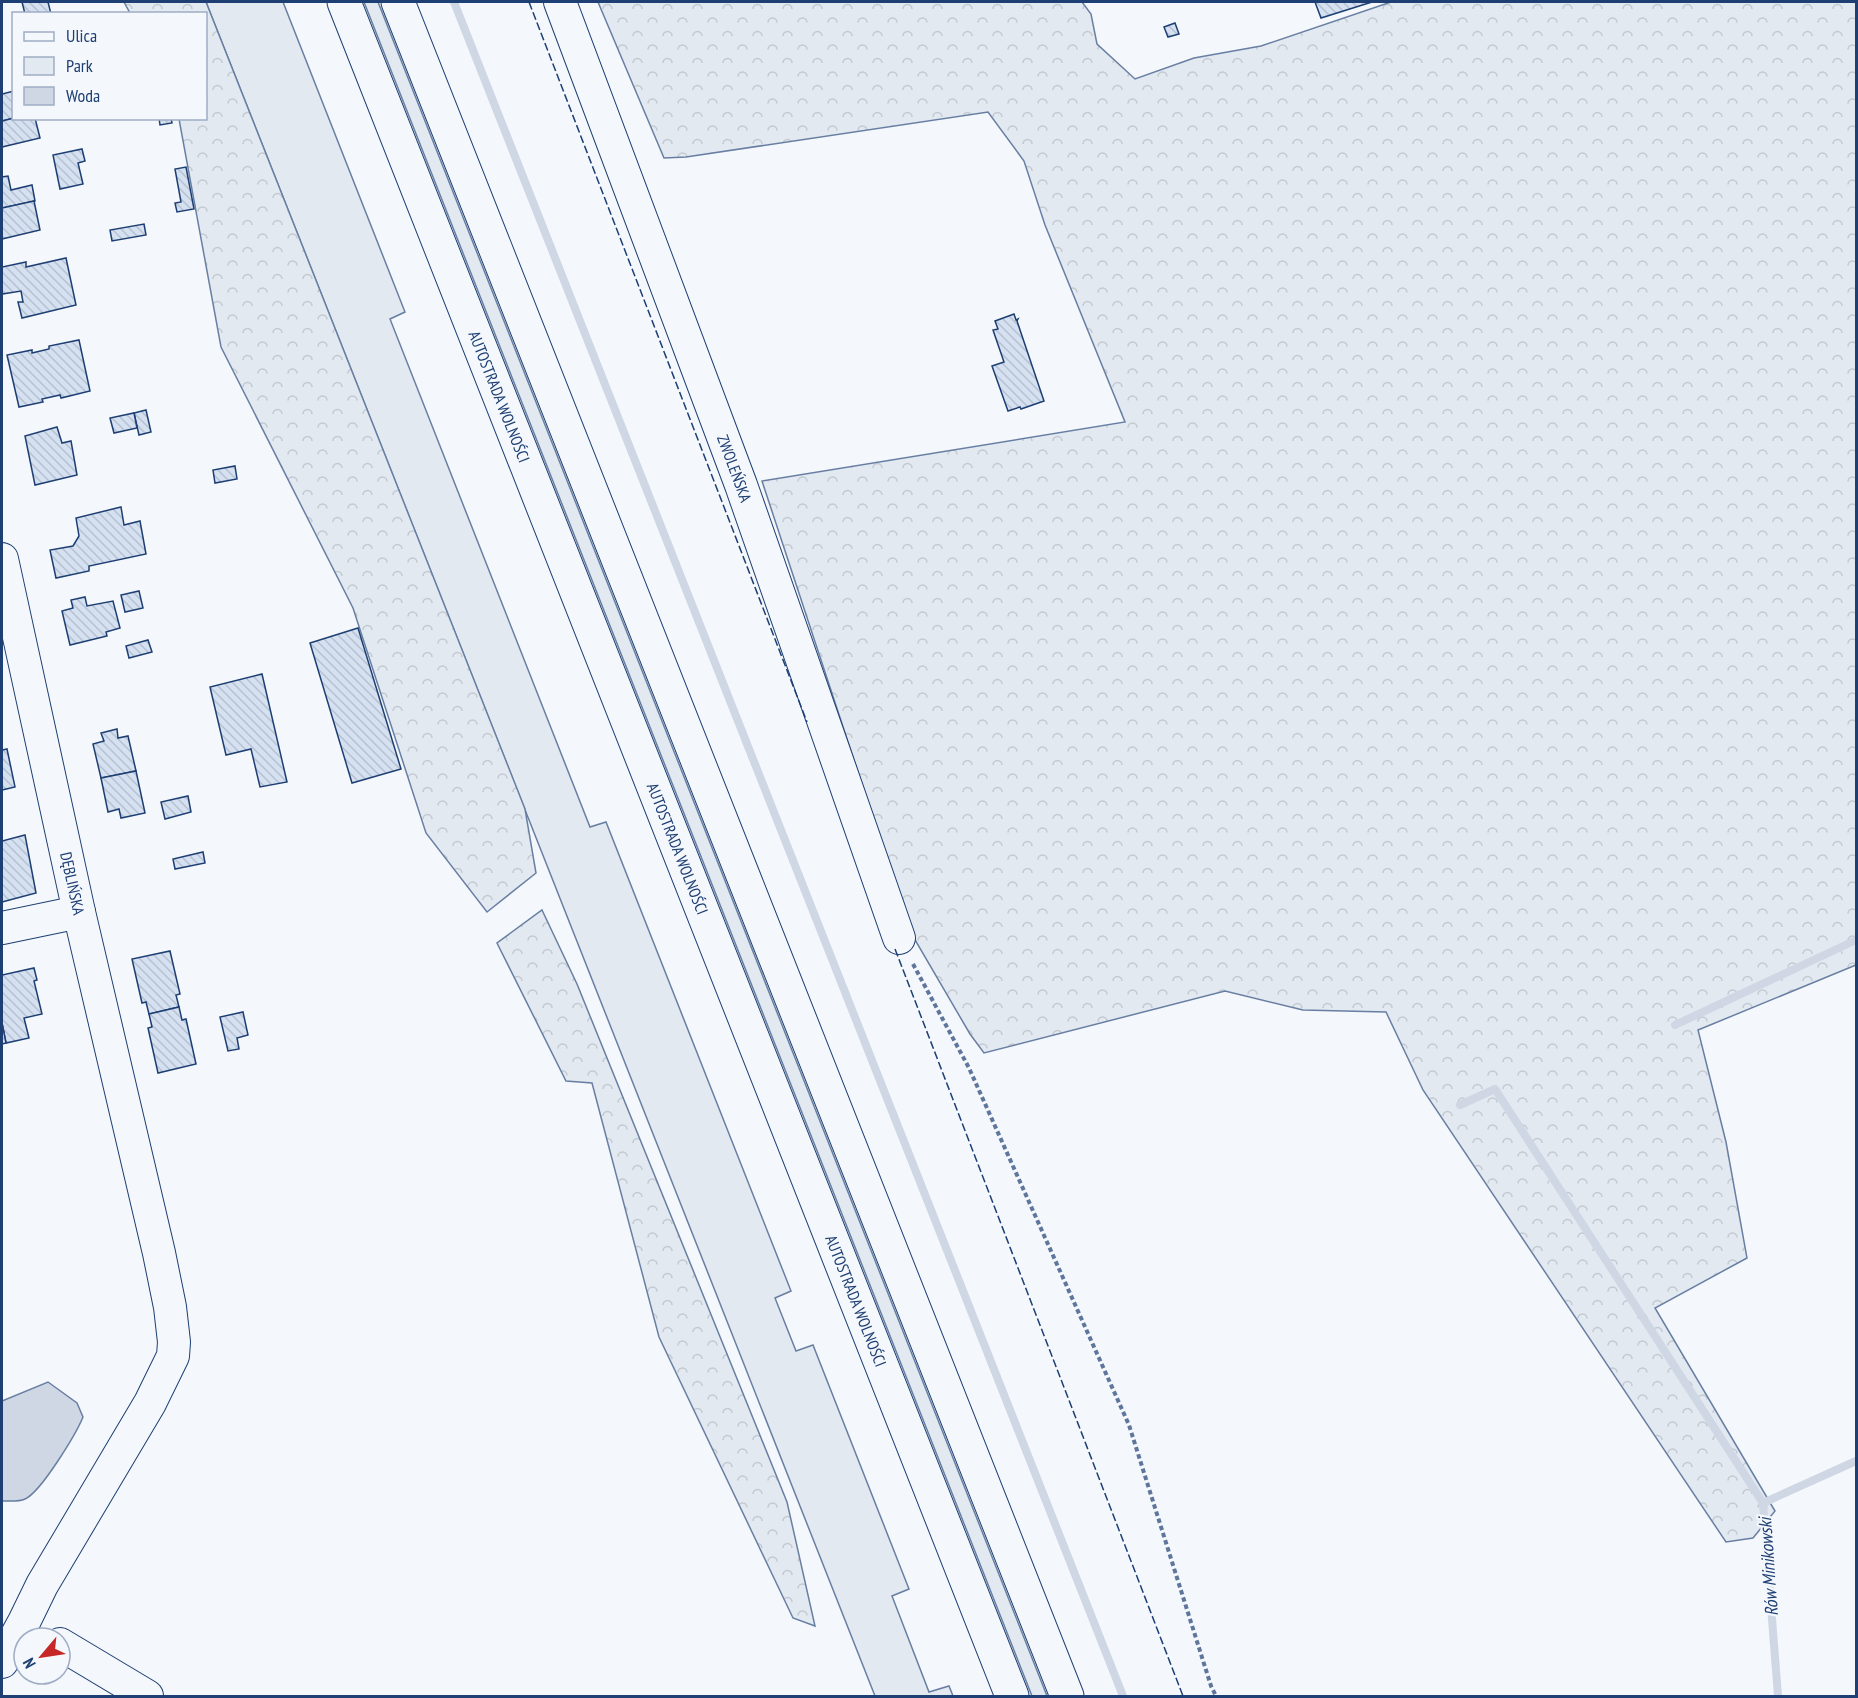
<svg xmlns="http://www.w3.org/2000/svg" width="1858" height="1698" font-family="'PT Sans Narrow',sans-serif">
	<defs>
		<pattern id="forest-crowns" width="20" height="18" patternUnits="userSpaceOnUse" patternTransform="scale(1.5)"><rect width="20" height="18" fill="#e3e9f0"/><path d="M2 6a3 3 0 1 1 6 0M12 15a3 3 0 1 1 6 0" fill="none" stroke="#c2c9d1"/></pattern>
		<pattern id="building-back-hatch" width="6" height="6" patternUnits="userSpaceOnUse" patternTransform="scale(1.5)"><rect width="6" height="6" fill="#d5e0f0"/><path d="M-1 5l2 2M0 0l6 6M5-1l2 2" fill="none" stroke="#b6c1d1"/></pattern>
	</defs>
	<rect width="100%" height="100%" fill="#f4f7fb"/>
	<g fill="#e3e9f0" stroke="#687fa3" stroke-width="1.5">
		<polygon points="206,2 283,2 405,312 390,319 590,827 606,822 791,1291 775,1298 796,1351 813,1345 909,1589 892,1596 929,1692 949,1686 953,1696 875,1696"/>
		<polygon points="364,2 378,2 1047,1696 1032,1696"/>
	</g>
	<g fill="url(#forest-crowns)" stroke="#687fa3" stroke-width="1.5">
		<polygon points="124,2 206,2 525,809 536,873 487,912 426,833 353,608 221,347 179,119 206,118 206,14 130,13"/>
		<polygon points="598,2 1082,2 1091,14 1097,44 1135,79 1194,58 1261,46 1391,2 1856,2 1856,965 1698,1030 1726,1142 1747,1258 1655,1308 1775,1511 1753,1538 1726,1542 1423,1090 1386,1012 1303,1010 1225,991 984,1053 970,1034 911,933 762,481 1125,422 1045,225 1024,161 988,112 686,157 664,158"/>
		<polygon points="542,910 577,984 787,1502 815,1626 793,1618 659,1337 592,1083 566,1081 497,943"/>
	</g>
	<path fill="#cfd7e4" stroke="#687fa3" stroke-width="1.5" d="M48 1382 77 1403 83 1417C76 1434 41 1492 25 1499 19 1502 8 1501 2 1501V1401Z"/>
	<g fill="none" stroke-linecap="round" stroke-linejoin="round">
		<g stroke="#cfd7e4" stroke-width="8">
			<polyline points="454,2 1123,1696"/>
			<polyline points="1675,1025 1856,940"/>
			<polyline points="1460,1105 1495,1089 1763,1503"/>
			<polyline points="1778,1696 1763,1503 1856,1461"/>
		</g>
	</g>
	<g fill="url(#building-back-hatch)" stroke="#1d3f73" stroke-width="1.5">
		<polygon points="22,2 48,2 51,14 25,14"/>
		<polygon points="1315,2 1372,2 1321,18"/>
		<polygon points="1175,23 1179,34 1168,37 1164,27"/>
		<polygon points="14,91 14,118 2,121 2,94"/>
		<polygon points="14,118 35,118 40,138 2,147 2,121"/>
		<polygon points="159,118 171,118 172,123 160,125"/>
		<polygon points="82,149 85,161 78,163 83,184 60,189 53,155"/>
		<polygon points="186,167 194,209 177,212 175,203 181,202 175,169"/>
		<polygon points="8,176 11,190 32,185 35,201 2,208 2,177"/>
		<polygon points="34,201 40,230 2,239 2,208"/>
		<polygon points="144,224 146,235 112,241 110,230"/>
		<polygon points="66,258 76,305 22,318 18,302 23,302 21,291 2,294 2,267 26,262 26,267"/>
		<polygon points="1014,314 1016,320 1018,319 1017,321 1044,401 1021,409 1020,407 1008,411 992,366 1004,362 993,330 998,329 995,321"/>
		<polygon points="79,340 90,391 61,398 60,395 42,399 43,402 19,407 7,355 32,350 32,353 49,349 49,346"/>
		<polygon points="146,410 151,432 139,435 134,413"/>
		<polygon points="134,413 137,428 114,433 110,418"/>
		<polygon points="57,427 62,443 71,441 77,475 35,485 25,436"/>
		<polygon points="235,466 237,479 215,483 213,470"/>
		<polygon points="121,507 124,525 140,521 146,554 89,566 89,571 56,578 50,550 73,546 79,536 76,518"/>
		<polygon points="139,591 143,608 125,612 121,595"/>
		<polygon points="85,597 87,606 113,601 120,628 106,632 107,636 70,645 62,611 73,608 71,600"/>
		<polygon points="358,628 401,769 352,783 310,643"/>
		<polygon points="148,640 152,652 129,658 126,646"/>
		<polygon points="262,674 287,782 260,787 251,749 226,755 210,687"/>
		<polygon points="117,729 118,738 128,736 136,771 101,778 93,744 104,741 101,733"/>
		<polygon points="7,749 15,787 2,790 2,750"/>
		<polygon points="136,771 145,813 121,818 119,809 108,812 101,778"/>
		<polygon points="188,796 191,812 165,819 161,802"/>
		<polygon points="25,835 36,893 2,902 2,841"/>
		<polygon points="203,852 205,863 175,869 173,859"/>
		<polygon points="170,951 180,994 176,995 179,1007 149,1014 146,1002 142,1003 132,959"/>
		<polygon points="34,968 37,980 34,981 42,1014 24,1018 29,1038 6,1043 2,1023 2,975"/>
		<polygon points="179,1007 182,1020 186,1019 196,1064 158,1073 148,1028 152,1027 149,1014"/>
		<polygon points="243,1012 248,1035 237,1038 239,1049 228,1051 220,1017"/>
		<polygon points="2,1023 6,1043 2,1044"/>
	</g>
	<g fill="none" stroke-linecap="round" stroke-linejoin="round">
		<defs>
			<g id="minor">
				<path id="s1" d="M560 2 741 485 899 938"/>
				<path id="s2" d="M2 559 79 912 159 1253 170 1307 174 1342 173 1356 150 1403 42 1585 24 1622 2 1662"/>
				<polyline points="2,928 79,912"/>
				<polyline points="60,1644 147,1696"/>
			</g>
			<g id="highway">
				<path id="s3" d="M344 2 1012 1696"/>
				<polyline points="398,2 1067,1696"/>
			</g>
		</defs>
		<use href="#minor" stroke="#1d3f73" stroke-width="34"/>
		<use href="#highway" stroke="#1d3f73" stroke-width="35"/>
		<polyline stroke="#5e769c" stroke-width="4" stroke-dasharray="4.5 3" stroke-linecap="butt" points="913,964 969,1068 1129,1425 1211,1686 1216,1696"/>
		<use href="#minor" stroke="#f4f7fb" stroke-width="32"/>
		<use href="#highway" stroke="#f4f7fb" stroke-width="33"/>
		<g stroke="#1d3f73" stroke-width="1.5" stroke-dasharray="8 3" stroke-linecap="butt">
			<polyline points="529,2 807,722"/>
			<polyline points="895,949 1183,1696"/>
		</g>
	</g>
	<g text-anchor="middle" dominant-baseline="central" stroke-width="4.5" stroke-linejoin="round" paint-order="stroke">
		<g font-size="16" fill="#1d3f73" stroke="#f4f7fb">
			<text stroke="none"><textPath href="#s3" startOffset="424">AUTOSTRADA WOLNOŚCI</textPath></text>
			<text stroke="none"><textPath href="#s1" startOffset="498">ZWOLEŃSKA</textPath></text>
			<text stroke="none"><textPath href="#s3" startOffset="910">AUTOSTRADA WOLNOŚCI</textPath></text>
			<text stroke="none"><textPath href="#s2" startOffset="332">DĘBLIŃSKA</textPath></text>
			<text stroke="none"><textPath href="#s3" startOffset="1396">AUTOSTRADA WOLNOŚCI</textPath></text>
		</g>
		<g font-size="18" font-style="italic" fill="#1d3f73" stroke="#f4f7fb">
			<text transform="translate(1768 1567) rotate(-94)">Rów Minikowski</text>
		</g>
	</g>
	<rect width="1858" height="1698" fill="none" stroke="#1d3f73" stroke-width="6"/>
	<rect x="12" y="12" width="195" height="108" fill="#f4f7fb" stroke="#9eadc5" stroke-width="1.5"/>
	<rect x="24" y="32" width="30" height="9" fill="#f4f7fb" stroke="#9eadc5" stroke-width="1.5"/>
	<text x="66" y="42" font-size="18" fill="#1d3f73">Ulica</text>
	<rect x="24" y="57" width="30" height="18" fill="#e3e9f0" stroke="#9eadc5" stroke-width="1.5"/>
	<text x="66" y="72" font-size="18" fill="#1d3f73">Park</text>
	<rect x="24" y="87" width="30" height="18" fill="#cfd7e4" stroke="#9eadc5" stroke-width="1.5"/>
	<text x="66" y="102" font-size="18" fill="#1d3f73">Woda</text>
	<g transform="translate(42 1656) rotate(241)"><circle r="28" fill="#f4f7fb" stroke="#9eadc5" stroke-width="1.5"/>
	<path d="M0-4.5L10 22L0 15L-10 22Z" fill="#c62828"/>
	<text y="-9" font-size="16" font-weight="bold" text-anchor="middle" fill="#1d3f73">N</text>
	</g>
</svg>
